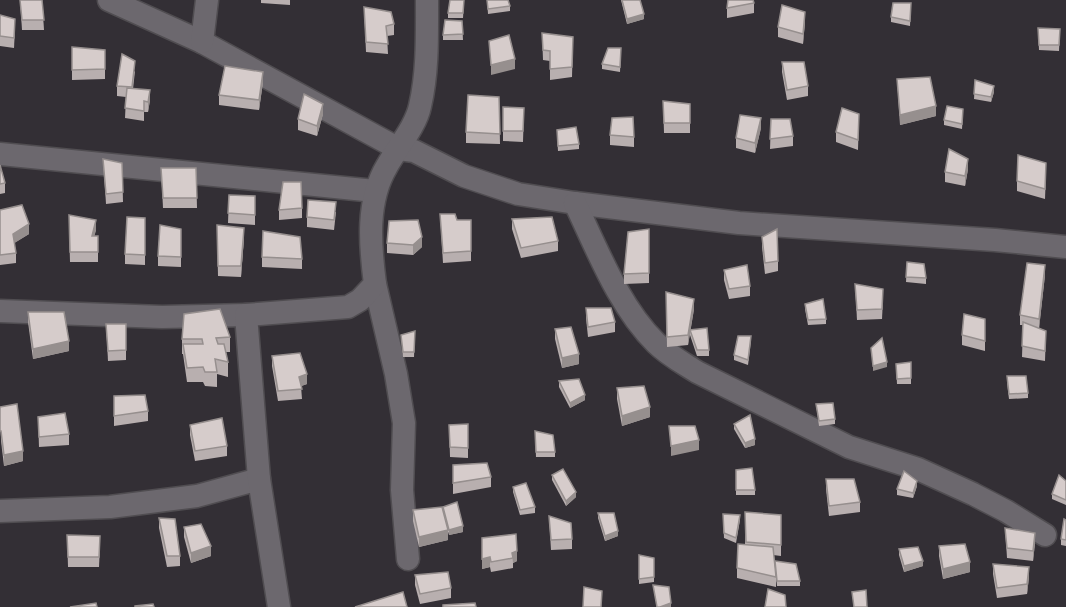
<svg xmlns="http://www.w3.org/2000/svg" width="1066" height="607" font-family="Spectral,serif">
	<rect width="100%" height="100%" fill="#332f35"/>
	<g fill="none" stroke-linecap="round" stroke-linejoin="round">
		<defs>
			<g id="street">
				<polyline points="109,0 202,42 399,149 414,151 464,176 518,194 575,203 739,223 995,240 1066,247"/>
				<polyline points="202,42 207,0"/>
				<polyline points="0,154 375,191"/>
				<path d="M575 203C597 249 619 307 656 343 668 355 683 363 697 372L849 447 918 469 973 494 1006 511 1045 535"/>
				<polyline points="375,284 396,374 404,423 402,490 408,559"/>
				<polyline points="0,311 162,317 246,315"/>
				<polyline points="0,511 110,507 197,496 259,479"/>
				<path d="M279 607 259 479 246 315 348 307 360 300 375 284C370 245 366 201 387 166 397 148 416 126 420 106 428 72 427 35 427 0"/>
			</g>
		</defs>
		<use href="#street" stroke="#504d51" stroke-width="25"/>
		<use href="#street" stroke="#6c686e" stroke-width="22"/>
	</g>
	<g fill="#b8afaf">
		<polygon points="20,0 42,0 44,30 22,30"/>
		<polygon points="261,0 290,0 290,5 261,3"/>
		<polygon points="464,0 463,18 448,18 448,13"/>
		<polygon points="487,0 510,6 510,11 488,14"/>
		<polygon points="621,0 640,0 644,19 627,24"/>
		<polygon points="754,3 754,13 727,18 727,8"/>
		<polygon points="911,3 910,26 891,22 891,17"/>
		<polygon points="364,7 394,24 394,35 387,36 388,54 366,52"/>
		<polygon points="0,15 15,29 14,48 0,46"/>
		<polygon points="462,21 463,40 443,40 443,35"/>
		<polygon points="805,22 803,44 778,37 778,27"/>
		<polygon points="1038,28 1060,29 1059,51 1039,50"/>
		<polygon points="542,33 573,37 572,77 550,80 550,61 543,60"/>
		<polygon points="72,47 105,50 105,79 72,80"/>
		<polygon points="621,48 620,72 602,69 602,64"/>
		<polygon points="782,62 808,86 808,96 787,100 782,72"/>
		<polygon points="135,71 133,89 150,100 148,112 144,112 144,121 125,118 126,97 117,96 117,86"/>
		<polygon points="897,79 936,116 900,125"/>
		<polygon points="975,80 994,92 991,102 974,99"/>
		<polygon points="263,82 259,110 219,105 219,95"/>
		<polygon points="499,97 500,144 466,143 466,132"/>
		<polygon points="663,101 690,104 690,133 664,133"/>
		<polygon points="503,107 524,108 523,142 503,141"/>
		<polygon points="323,114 317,136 298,130 298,119"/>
		<polygon points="859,114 858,150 836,142 836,132"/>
		<polygon points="963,114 962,129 944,125 944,120"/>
		<polygon points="771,119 793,136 793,146 770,149"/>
		<polygon points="761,128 755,153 736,148 736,138"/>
		<polygon points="557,135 579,144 579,149 558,151"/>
		<polygon points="610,135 634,137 634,147 610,145"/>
		<polygon points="103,159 122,163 123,202 106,204"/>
		<polygon points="0,165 5,183 5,193 0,194"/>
		<polygon points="161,168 196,168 197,208 163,208"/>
		<polygon points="968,169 965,186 945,182 945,172"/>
		<polygon points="1046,173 1045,199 1017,191 1017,181"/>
		<polygon points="229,195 255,196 255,225 228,223"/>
		<polygon points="302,208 302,218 279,220 279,210"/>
		<polygon points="0,210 29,234 14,243 16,253 16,263 0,265"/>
		<polygon points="336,212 334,230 307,227 307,217"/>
		<polygon points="440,214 457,220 471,220 471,261 443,263"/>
		<polygon points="145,218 145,265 125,264 125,254"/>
		<polygon points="512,219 558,241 558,251 521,258 512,229"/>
		<polygon points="418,220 422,247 413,255 387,253 387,243"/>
		<polygon points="69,225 96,230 94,236 98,236 98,262 70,262"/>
		<polygon points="217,225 244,238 241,277 218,276"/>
		<polygon points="181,229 181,267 158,266 158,256"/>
		<polygon points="649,229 649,283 624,284 624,274"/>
		<polygon points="762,237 778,261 778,271 765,274 762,247"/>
		<polygon points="262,257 302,259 302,269 262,267"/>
		<polygon points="907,262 926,278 926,284 906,282"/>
		<polygon points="724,270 750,286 750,296 729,299 724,280"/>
		<polygon points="1045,275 1039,328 1046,331 1045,361 1022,357 1023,325 1020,325 1020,315"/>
		<polygon points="855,284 883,299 882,319 857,320"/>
		<polygon points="666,292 694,309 688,345 667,347"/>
		<polygon points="805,304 826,319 826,324 808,325 805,309"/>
		<polygon points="586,308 615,322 615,332 588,337 586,318"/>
		<polygon points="28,312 69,351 33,359 28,322"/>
		<polygon points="985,319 985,351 962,345 962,335"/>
		<polygon points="106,324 126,324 126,360 108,361"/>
		<polygon points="555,329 579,364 562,368 555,339"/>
		<polygon points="690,330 709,350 709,356 697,356 690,335"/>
		<polygon points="415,331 414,357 403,357 401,335"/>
		<polygon points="230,337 230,352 226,352 228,362 228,377 217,374 217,387 205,386 203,382 187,382 183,354 182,354 182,339"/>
		<polygon points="751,341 748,365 734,360 734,355"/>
		<polygon points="272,356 307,384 301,386 302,399 278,401 272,366"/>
		<polygon points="911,362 911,384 897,384 896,364"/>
		<polygon points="559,381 585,400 570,408 559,387"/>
		<polygon points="1007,382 1028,393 1028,398 1009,399"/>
		<polygon points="617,388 650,417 622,426 617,399"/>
		<polygon points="114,396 148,411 148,421 114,426"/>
		<polygon points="816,404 835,419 835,424 819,426"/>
		<polygon points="0,407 23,461 4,466 1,441"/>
		<polygon points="38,417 69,434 69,445 39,447"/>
		<polygon points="468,424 468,458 450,457 449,425"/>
		<polygon points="734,424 755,445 745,448 734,429"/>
		<polygon points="190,425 227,446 227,456 195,461 190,435"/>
		<polygon points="535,431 555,452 555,457 536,457"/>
		<polygon points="736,470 755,490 755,495 736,495"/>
		<polygon points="552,475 576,497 566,506 552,480"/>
		<polygon points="491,477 491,487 453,494 453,483"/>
		<polygon points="826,479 860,502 860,512 829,516 826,489"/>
		<polygon points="1066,481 1066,505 1052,499 1052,494"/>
		<polygon points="917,486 913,498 897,495 897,489"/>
		<polygon points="513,487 535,507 535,513 520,515 513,492"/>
		<polygon points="443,507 463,532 449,535 447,528 448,540 419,547 413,521 413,510 443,510"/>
		<polygon points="745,512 781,515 781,556 773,555 776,577 776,587 737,578 737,568 745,545"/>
		<polygon points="598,513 618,536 605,541 598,518"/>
		<polygon points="723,514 740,520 736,543 724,538"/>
		<polygon points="549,516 572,539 572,549 551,550"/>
		<polygon points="159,518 180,556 180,566 167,567 159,528"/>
		<polygon points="1066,520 1066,546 1061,545 1061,539"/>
		<polygon points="184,527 211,556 191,563 184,537"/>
		<polygon points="1005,528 1035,543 1033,561 1007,558"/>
		<polygon points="516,534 517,561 513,563 513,568 491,572 490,567 482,569 482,538"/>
		<polygon points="67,535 100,546 99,567 68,567"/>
		<polygon points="939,546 970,572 943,579 939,556"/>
		<polygon points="899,549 923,566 904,572 899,555"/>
		<polygon points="639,555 654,558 654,582 639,584"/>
		<polygon points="993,564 1029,577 1027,594 997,598 993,574"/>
		<polygon points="775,567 800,581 800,586 777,586"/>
		<polygon points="415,575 451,588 451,598 420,604 415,585"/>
	</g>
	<g fill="#968f8e">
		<polygon points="805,12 805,22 803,44 803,34"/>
		<polygon points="644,14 644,19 627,24 627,19"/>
		<polygon points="515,59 515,69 491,75 491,65"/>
		<polygon points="263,72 263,82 259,110 259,100"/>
		<polygon points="994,86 994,92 991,102 991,97"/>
		<polygon points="150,90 150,100 148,112 148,102"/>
		<polygon points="323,104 323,114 317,136 317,126"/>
		<polygon points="936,106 936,116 900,125 900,115"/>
		<polygon points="761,118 761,128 755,153 755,143"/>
		<polygon points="968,159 968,169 965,186 965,176"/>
		<polygon points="96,220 96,230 92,246 92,236"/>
		<polygon points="29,224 29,234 13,244 13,234"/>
		<polygon points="244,228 244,238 241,277 241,266"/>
		<polygon points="422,237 422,247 413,255 413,245"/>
		<polygon points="1045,265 1045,275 1039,329 1039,319"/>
		<polygon points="694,299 694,309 688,345 688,335"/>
		<polygon points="69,341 69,351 33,359 33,349"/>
		<polygon points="579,354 579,364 562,368 562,358"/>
		<polygon points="887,362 887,367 873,371 873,366"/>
		<polygon points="307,374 307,384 299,387 299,377"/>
		<polygon points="585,395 585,400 570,408 570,403"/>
		<polygon points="650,407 650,417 622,426 622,416"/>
		<polygon points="755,439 755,445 745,448 745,443"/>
		<polygon points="699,440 699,450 671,456 671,446"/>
		<polygon points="23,451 23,461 4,466 4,455"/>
		<polygon points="917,481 917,486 913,498 913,493"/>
		<polygon points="576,492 576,497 566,506 566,501"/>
		<polygon points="463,526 463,532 449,535 449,530"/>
		<polygon points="448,530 448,540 419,547 419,537"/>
		<polygon points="618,531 618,536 605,541 605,536"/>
		<polygon points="1035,533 1035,543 1033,561 1033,551"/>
		<polygon points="211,546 211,556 191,563 191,553"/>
		<polygon points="517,551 517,561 513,563 512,553"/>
		<polygon points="490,557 490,567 482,569 482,559"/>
		<polygon points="923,561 923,566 904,572 904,566"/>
		<polygon points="970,562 970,572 943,579 943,569"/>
		<polygon points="1029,567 1029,577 1027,594 1027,584"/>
		<polygon points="671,603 671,607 660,607"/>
	</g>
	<g fill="#d6cccb" stroke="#968f8e" stroke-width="1.5">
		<polygon points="20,0 42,0 44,20 22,20"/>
		<polygon points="450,0 464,0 463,13 448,13"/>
		<polygon points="487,0 508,0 510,6 488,9"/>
		<polygon points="622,0 640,0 644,14 627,19"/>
		<polygon points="728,0 753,0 754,3 727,8"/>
		<polygon points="893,3 911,3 910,21 891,17"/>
		<polygon points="782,5 805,12 803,34 778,27"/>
		<polygon points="364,7 391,12 394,24 386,26 388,44 366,42"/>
		<polygon points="0,15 15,19 14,38 0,36"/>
		<polygon points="445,20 462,21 463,34 443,35"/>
		<polygon points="1038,28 1060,29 1059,45 1039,45"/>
		<polygon points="542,33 573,37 572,67 550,69 550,51 543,50"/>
		<polygon points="509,35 515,59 491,65 489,41"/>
		<polygon points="72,47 105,50 105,69 72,70"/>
		<polygon points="608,48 621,48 620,67 602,64"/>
		<polygon points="122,54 135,61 132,87 117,86"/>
		<polygon points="782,62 804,62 808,86 787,90"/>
		<polygon points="225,66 263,72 259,100 219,95"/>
		<polygon points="930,77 936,106 900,115 897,79"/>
		<polygon points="975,80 994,86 991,97 974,94"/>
		<polygon points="127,88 150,90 148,102 144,101 144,111 125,108"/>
		<polygon points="304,94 323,104 317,126 298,119"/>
		<polygon points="468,95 499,97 500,134 466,132"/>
		<polygon points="663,101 690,104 690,123 664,123"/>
		<polygon points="947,106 963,109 962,124 944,120"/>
		<polygon points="503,107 524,108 523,131 503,131"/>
		<polygon points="842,108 859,114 858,140 836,132"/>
		<polygon points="740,115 761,118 755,143 736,138"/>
		<polygon points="633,117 634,137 610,135 612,118"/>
		<polygon points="771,119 790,119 793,136 770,139"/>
		<polygon points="576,127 579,144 558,146 557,130"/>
		<polygon points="949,149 968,159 965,176 945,172"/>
		<polygon points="1018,155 1046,163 1045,189 1017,181"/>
		<polygon points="103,159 122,163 123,192 106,194"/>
		<polygon points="0,165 5,183 0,184"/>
		<polygon points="161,168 196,168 197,198 163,198"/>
		<polygon points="283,182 301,182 302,208 279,210"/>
		<polygon points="229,195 255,196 255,215 228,213"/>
		<polygon points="308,200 336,202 334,220 307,217"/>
		<polygon points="22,205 29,224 13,234 16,253 0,255 0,210"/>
		<polygon points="440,214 455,214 457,220 471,220 471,251 443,253"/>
		<polygon points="69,215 96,220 92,236 98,236 98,252 70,252"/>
		<polygon points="127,217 145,218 145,255 125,254"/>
		<polygon points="552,217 558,241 521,248 512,219"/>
		<polygon points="418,220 422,237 413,245 387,243 389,221"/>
		<polygon points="160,225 181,229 181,257 158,256"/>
		<polygon points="217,225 244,228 241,266 218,266"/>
		<polygon points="649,229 649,273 624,274 628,232"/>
		<polygon points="777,229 778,261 765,263 762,237"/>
		<polygon points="263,231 300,237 302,259 262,257"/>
		<polygon points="907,262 924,264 926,278 906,277"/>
		<polygon points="1027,263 1045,265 1039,319 1020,315"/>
		<polygon points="747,265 750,286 729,289 724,270"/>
		<polygon points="855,284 883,289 882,309 857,310"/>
		<polygon points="666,292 694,299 688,335 667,337"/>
		<polygon points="823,299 826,319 808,320 805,304"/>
		<polygon points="586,308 611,308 615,322 588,327"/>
		<polygon points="220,309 230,337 216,338 218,344 224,344 228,362 215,359 217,372 205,372 203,367 187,368 183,344 203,344 202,339 182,339 184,314"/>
		<polygon points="28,312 64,312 69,341 33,349"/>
		<polygon points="964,314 985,319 985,341 962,335"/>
		<polygon points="1023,322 1046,331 1045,351 1022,346"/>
		<polygon points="106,324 126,324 126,350 108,351"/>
		<polygon points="571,327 579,354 562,358 555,329"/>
		<polygon points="707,328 709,350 697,350 690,330"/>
		<polygon points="415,331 414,352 403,352 401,335"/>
		<polygon points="738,336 751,336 748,360 734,355"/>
		<polygon points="882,338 887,362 873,366 871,348"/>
		<polygon points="300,353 307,374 299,377 302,389 278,391 272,356"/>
		<polygon points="911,362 911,378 897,379 896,364"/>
		<polygon points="1007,376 1026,376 1028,393 1009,394"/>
		<polygon points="579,379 585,395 570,403 559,381"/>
		<polygon points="644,386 650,407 622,416 617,388"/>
		<polygon points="145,395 148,411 114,416 114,396"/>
		<polygon points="833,403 835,419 819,421 816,404"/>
		<polygon points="17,404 23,451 4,455 1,431 0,431 0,407"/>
		<polygon points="65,413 69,434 39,437 38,417"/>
		<polygon points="750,415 755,439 745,443 734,424"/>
		<polygon points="222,418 227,446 195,451 190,425"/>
		<polygon points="468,424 468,448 450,447 449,425"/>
		<polygon points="669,426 695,426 699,440 671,446"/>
		<polygon points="535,431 553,435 555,452 536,452"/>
		<polygon points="487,463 491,477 453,483 453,465"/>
		<polygon points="752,468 755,490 736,490 736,470"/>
		<polygon points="563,469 576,492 566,501 552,475"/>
		<polygon points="904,471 917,481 913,493 897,489"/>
		<polygon points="1059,475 1066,481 1066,500 1052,494"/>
		<polygon points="826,479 854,479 860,502 829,506"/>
		<polygon points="526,483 535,507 520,510 513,487"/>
		<polygon points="457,502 463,526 449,530 443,507"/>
		<polygon points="442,507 448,530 419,537 413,510"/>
		<polygon points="745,512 781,515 781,545 746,542"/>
		<polygon points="598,513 614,513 618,531 605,536"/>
		<polygon points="723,514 740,515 736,538 724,533"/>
		<polygon points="549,516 571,523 572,539 551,540"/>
		<polygon points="159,518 175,519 180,556 167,556"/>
		<polygon points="1064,519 1066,520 1066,540 1061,539"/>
		<polygon points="201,524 211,546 191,553 184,527"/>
		<polygon points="1005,528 1035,533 1033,551 1007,548"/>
		<polygon points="516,534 517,551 512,553 513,558 491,562 490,557 482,559 482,538"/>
		<polygon points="67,535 100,536 99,557 68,557"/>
		<polygon points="738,544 773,547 776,577 737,568"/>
		<polygon points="965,544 970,562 943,569 939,546"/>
		<polygon points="918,547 923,561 904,566 899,549"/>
		<polygon points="639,555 654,558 654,577 639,579"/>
		<polygon points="775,561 796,564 800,581 777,581"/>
		<polygon points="993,564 1029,567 1027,584 997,588"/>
		<polygon points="448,572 451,588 420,594 415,575"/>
		<polygon points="653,585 669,587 671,603 660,607 657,607"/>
		<polygon points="584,587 602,591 601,607 583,607"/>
		<polygon points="768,589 785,595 786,607 765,607"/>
		<polygon points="866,590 867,607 854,607 852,592"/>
		<polygon points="403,592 407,607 355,607"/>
		<polygon points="96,603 97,607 70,607"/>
		<polygon points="475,603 476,607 443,607 443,605"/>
		<polygon points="153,604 154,607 135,607 135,606"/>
	</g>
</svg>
